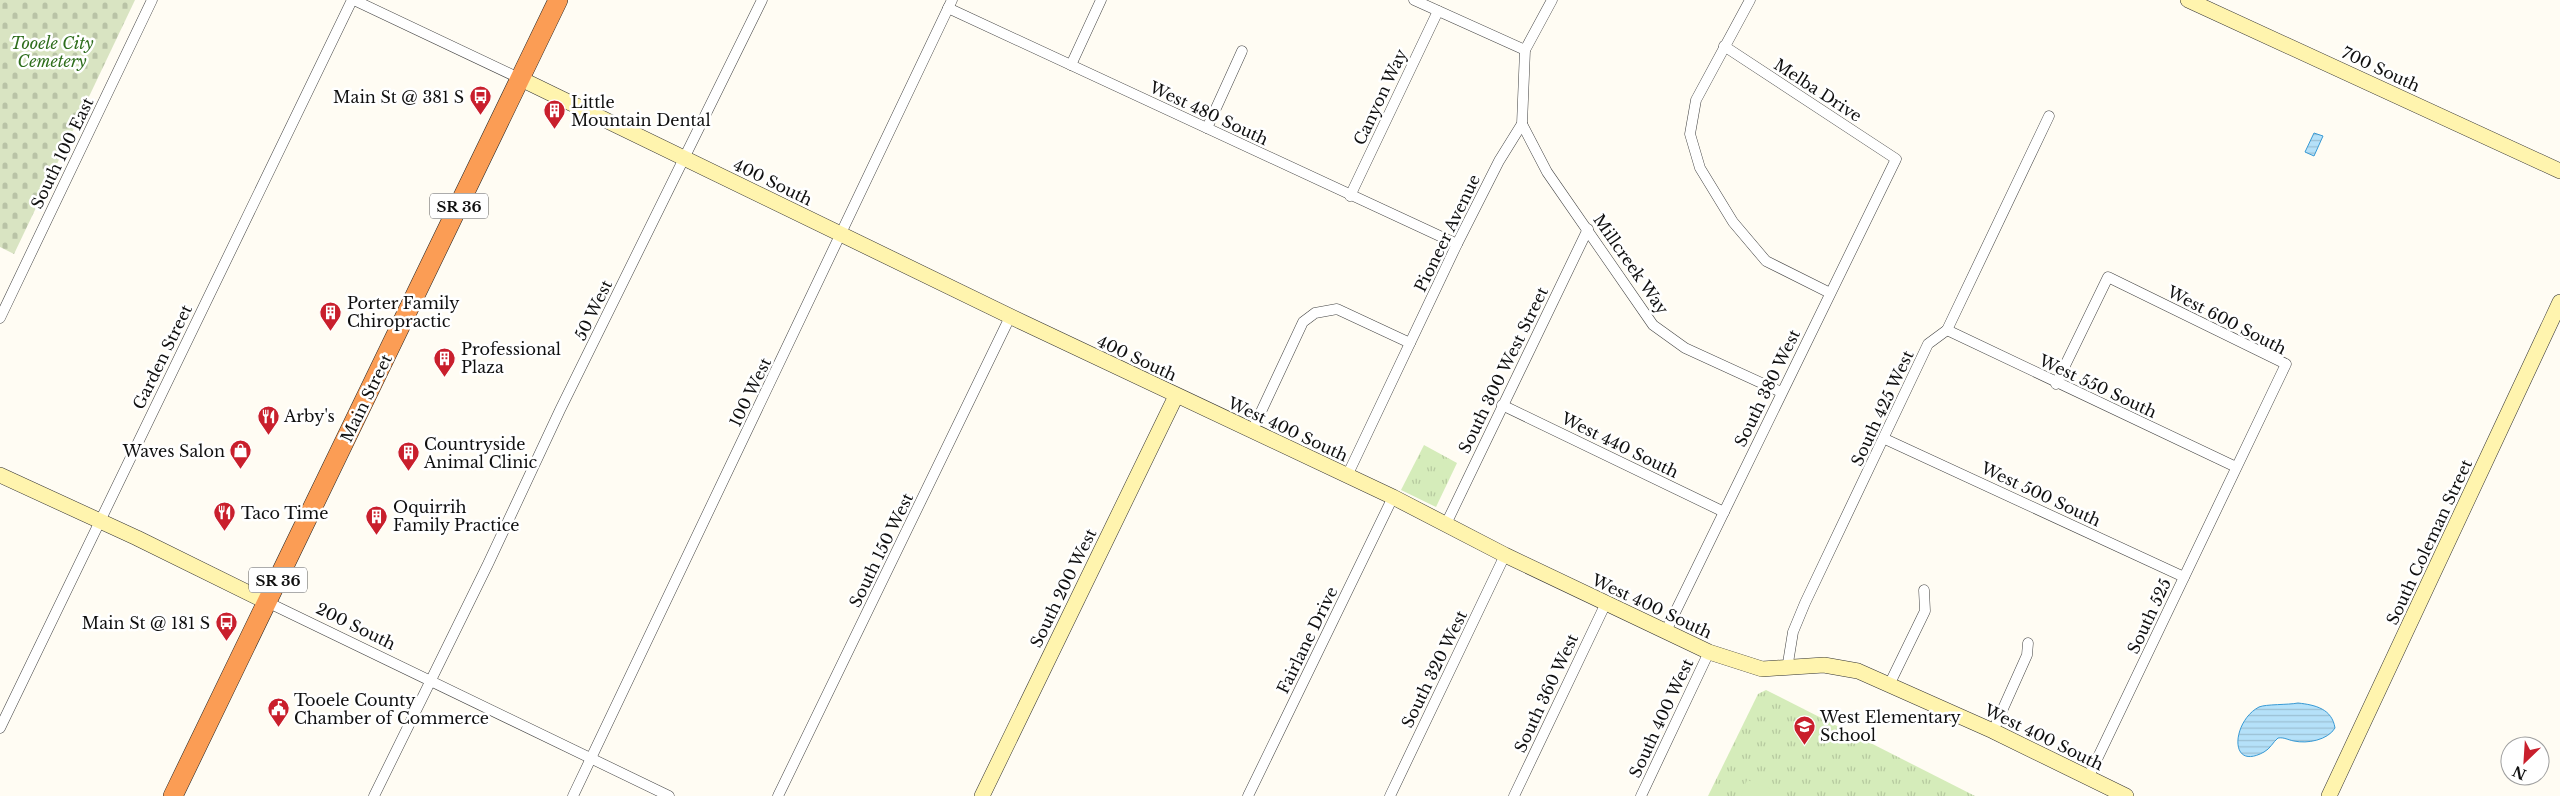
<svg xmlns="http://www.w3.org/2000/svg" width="2560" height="796" font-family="'Libre Baskerville',serif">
	<defs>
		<pattern id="grass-tufts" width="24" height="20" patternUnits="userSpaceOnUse" patternTransform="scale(1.25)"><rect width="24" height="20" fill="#d5ecba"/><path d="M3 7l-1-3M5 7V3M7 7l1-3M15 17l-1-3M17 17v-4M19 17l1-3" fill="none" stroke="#b6c99f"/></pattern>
		<pattern id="cemetery-stones" width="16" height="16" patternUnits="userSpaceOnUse" patternTransform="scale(1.25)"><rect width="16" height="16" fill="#d9e4c2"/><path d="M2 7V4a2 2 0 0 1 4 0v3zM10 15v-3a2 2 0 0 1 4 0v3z" fill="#b9c3a6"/></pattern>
		<pattern id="water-rules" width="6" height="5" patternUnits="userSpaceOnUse" patternTransform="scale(1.25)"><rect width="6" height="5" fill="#b5e1f9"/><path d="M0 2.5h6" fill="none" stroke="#9bc0d4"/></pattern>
	</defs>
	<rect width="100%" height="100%" fill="#fffcf3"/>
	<g fill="url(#grass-tufts)">
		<polygon points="1424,445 1457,463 1436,507 1401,490"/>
		<polygon points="1766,690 1975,796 1708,796 1758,694"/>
	</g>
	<polygon fill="url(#cemetery-stones)" points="0,0 135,0 14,254 0,247"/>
	<polygon fill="#d5ecba" points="1747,780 1772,789 1769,796 1741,796"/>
	<g fill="url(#water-rules)" stroke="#389ad5">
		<polygon points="2314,133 2323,136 2314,156 2305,152"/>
		<path d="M2298 703C2316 705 2332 709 2335 728 2328 740 2307 744 2294 741 2288 740 2284 737 2278 738 2273 742 2270 749 2264 752 2228 772 2232 721 2259 707 2266 704 2288 705 2298 703Z"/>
	</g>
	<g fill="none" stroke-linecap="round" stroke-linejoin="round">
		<defs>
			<g id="street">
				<polyline points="354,0 521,79"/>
				<polyline points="1414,0 1525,50"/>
				<polyline points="1750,0 1696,100 1690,134 1700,168 1733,222 1766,261 1830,293"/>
				<polyline points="948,8 1457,244"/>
				<polyline points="1071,65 1101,0"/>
				<polyline points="1522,124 1547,172 1653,325 1685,348 1781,392"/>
				<polyline points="1207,128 1242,51"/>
				<polyline points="1350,196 1438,11"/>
				<polyline points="0,318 152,0"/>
				<polyline points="1947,330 2236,467"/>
				<polyline points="2056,384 2108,277 2286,364 2088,778"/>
				<polyline points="1502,405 1724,512"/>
				<polyline points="1252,431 1303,322 1315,313 1337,309 1410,343"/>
				<polyline points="1885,439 2184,577"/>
				<polyline points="1347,476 1457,244 1499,161 1522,124 1525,50 1552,0"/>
				<polyline points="1446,524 1588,229"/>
				<polyline points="267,602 669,796"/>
				<polyline points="1666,631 1896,159 1724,46"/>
				<polyline points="1787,669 1793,632 1805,603 1928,344 1947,330 2049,116"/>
				<polyline points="1890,683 1925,611 1924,590"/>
				<polyline points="0,728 352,0"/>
				<polyline points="1993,731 2027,655 2028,643"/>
				<polyline points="374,796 488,564 560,410 762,0"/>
				<polyline points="573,796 952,0"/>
				<polyline points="778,796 1010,317"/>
				<polyline points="1248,796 1393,497"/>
				<polyline points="1390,796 1505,555"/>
				<polyline points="1514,796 1606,603"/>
				<polyline points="1641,796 1709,652"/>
			</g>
			<g id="secondary">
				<polyline points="2188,0 2560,171"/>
				<polyline points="521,79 1022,322 1393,497 1505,555 1709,652 1762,669 1824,665 1858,671 1993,731 2126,796"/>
				<polyline points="0,475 137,538 267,602"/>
				<polyline points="982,796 1176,396"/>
				<polyline points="2329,796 2560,302"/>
			</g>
			<polyline id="highway" points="173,796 558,0"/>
		</defs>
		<use href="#street" stroke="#434343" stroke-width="11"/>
		<use href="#secondary" stroke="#323232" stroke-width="16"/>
		<use href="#highway" stroke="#212121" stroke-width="20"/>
		<use href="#street" stroke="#fff" stroke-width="10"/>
		<use href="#secondary" stroke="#fff4ae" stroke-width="15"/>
		<use href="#highway" stroke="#fb9d55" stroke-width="19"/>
	</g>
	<defs>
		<symbol id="bus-pin" viewBox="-11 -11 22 30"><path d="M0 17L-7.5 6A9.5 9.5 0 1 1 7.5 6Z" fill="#c91f2c" stroke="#fff"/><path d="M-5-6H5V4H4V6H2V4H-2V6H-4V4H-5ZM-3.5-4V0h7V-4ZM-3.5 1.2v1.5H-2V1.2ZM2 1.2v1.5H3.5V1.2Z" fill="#fff"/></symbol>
		<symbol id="building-pin" viewBox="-11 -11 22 30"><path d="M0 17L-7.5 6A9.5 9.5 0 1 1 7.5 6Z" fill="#c91f2c" stroke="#fff"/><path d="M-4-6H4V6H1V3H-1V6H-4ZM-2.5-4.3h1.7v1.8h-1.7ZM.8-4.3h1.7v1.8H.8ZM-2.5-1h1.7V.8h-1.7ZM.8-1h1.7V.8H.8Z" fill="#fff"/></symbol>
		<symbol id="restaurant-pin" viewBox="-11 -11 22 30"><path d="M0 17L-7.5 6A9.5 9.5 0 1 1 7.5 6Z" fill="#c91f2c" stroke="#fff"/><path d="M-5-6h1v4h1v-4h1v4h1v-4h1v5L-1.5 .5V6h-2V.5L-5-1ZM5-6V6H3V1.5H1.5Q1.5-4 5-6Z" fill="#fff"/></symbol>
		<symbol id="shop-pin" viewBox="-11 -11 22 30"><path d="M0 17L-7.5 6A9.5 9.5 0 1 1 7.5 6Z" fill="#c91f2c" stroke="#fff"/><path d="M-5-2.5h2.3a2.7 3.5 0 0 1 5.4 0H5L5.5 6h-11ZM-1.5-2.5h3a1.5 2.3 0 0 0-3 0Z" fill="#fff"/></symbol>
		<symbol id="civic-pin" viewBox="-11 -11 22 30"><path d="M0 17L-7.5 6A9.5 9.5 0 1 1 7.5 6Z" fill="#c91f2c" stroke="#fff"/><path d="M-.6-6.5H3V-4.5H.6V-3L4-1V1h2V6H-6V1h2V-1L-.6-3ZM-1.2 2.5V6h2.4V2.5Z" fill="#fff"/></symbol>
		<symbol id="school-pin" viewBox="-11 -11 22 30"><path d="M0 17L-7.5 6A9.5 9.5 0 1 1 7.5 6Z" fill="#c91f2c" stroke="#fff"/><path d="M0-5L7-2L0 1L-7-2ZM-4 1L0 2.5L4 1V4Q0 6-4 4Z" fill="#fff"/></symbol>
	</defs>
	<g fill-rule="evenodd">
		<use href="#bus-pin" x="468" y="84" width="25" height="34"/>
		<use href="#building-pin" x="542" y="98" width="25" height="34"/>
		<use href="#building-pin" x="318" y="300" width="25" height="34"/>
		<use href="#building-pin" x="432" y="346" width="25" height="34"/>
		<use href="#restaurant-pin" x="256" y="404" width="25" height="34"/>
		<use href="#shop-pin" x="228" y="438" width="25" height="34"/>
		<use href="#building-pin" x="396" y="440" width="25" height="34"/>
		<use href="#restaurant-pin" x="212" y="500" width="25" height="34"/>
		<use href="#building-pin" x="364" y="504" width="25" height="34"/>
		<use href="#bus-pin" x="214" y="610" width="25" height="34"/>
		<use href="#civic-pin" x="266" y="696" width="25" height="34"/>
		<use href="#school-pin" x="1792" y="714" width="25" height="34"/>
	</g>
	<g text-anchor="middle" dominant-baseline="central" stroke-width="5" stroke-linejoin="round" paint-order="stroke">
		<g fill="#fff" stroke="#585858" stroke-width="1">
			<rect x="430" y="193.5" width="58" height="25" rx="4"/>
			<rect x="249" y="567.5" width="58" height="25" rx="4"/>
		</g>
		<g font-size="15" font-weight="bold" fill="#101010">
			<text x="459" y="206">SR 36</text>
			<text x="278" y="580">SR 36</text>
		</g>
		<g font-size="16" font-style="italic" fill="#2e6d1c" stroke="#fff">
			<text x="52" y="43">Tooele City<tspan x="52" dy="18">Cemetery</tspan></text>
		</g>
		<g font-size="16" fill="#101010" stroke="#fff">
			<text transform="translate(2381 69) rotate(25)">700 South</text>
			<text transform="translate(1818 90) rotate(33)">Melba Drive</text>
			<text transform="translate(1380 97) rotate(-65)">Canyon Way</text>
			<text transform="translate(1209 113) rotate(25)">West 480 South</text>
			<text transform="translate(62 153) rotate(-64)">South 100 East</text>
			<text transform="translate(773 182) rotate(26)">400 South</text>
			<text transform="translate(1447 233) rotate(-64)">Pioneer Avenue</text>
			<text transform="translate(1631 264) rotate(55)">Millcreek Way</text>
			<text transform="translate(593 310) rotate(-64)">50 West</text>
			<text transform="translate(2227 320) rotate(27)">West 600 South</text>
			<text transform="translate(162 357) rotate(-64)">Garden Street</text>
			<text transform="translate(1137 358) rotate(25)">400 South</text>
			<text transform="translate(1503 370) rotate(-64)">South 300 West Street</text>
			<text transform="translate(2098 386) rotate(25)">West 550 South</text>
			<text transform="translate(1767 388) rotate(-64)">South 380 West</text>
			<text transform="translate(750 392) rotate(-64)">100 West</text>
			<text transform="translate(366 398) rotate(-64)">Main Street</text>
			<text transform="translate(1882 408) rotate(-65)">South 425 West</text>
			<text transform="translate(1288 429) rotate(25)">West 400 South</text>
			<text transform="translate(1620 445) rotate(26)">West 440 South</text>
			<text transform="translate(2041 494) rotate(25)">West 500 South</text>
			<text transform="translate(2429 542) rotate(-65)">South Coleman Street</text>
			<text transform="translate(881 550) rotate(-64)">South 150 West</text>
			<text transform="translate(1063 588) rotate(-64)">South 200 West</text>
			<text transform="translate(1652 606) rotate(25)">West 400 South</text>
			<text transform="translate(2149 616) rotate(-65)">South 525</text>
			<text transform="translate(356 626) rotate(26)">200 South</text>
			<text transform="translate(1307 640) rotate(-64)">Fairlane Drive</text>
			<text transform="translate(1434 669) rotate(-64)">South 320 West</text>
			<text transform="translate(1546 693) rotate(-65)">South 360 West</text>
			<text transform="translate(1661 718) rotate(-65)">South 400 West</text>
			<text transform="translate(2044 737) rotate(26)">West 400 South</text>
		</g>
		<g font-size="16" fill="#101010" stroke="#fff" text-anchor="start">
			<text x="464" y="97" text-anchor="end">Main St @ 381 S</text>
			<text x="571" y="102">Little<tspan x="571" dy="18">Mountain Dental</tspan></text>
			<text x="347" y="303">Porter Family<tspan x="347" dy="18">Chiropractic</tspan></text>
			<text x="461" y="349">Professional<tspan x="461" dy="18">Plaza</tspan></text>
			<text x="284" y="416">Arby's</text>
			<text x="424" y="444">Countryside<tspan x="424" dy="18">Animal Clinic</tspan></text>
			<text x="225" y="451" text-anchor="end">Waves Salon</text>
			<text x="393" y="507">Oquirrih<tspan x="393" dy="18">Family Practice</tspan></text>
			<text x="241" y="513">Taco Time</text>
			<text x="210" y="623" text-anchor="end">Main St @ 181 S</text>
			<text x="294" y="700">Tooele County<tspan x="294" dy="18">Chamber of Commerce</tspan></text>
			<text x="1820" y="717">West Elementary<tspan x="1820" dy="18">School</tspan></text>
		</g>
	</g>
	<g transform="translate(2525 761) rotate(205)"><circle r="24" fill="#ffffff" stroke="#9f9f9f"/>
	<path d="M0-4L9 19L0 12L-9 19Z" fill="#c91f2c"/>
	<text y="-8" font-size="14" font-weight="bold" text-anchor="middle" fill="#101010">N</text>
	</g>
</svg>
